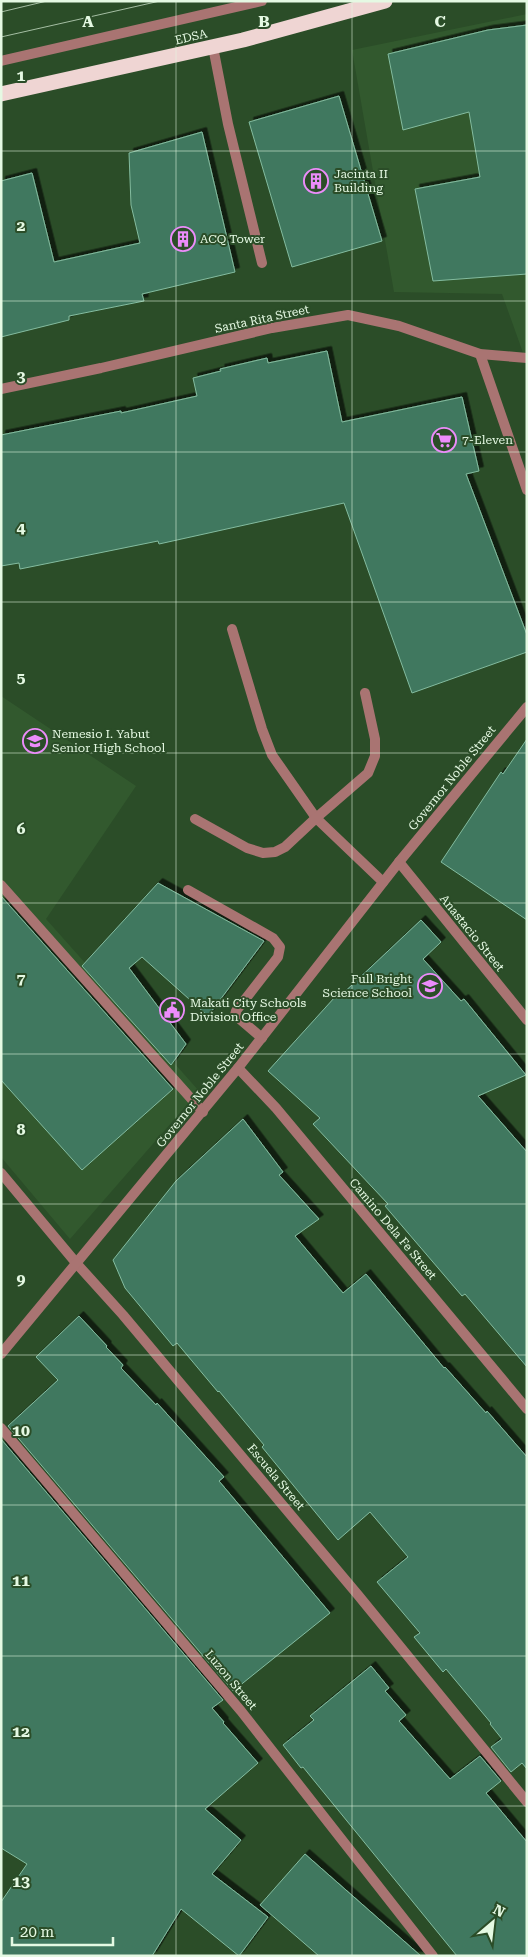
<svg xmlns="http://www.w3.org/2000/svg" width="528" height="1957" font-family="'Roboto Serif',serif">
	<defs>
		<filter id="shadow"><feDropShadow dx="4.5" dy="-4.5" stdDeviation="0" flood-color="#0009"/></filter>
	</defs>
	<rect width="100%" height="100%" fill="#2b4d28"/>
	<g fill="#32592e">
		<polygon points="527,14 527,364 502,294 394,292 352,50"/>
		<polygon points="1,696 136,786 46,919 199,1091 70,1239 1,1157"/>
	</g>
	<g fill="#41785e" stroke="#83bca0" filter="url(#shadow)">
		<polygon points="527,25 527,274 433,281 415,189 480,177 469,112 403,130 388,54 488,30"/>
		<polygon points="339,96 382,241 292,267 249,122"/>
		<polygon points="202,132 235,272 142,294 144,301 69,316 69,320 1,337 1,181 32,173 54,262 140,243 131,205 129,153"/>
		<polygon points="327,351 342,422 462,397 479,471 466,474 527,635 527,652 412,693 344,503 159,544 158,541 20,569 19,563 1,566 1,435 121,411 121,413 197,396 193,378 221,371 220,369 267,358 268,363"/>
		<polygon points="527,739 527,920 441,862 501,772 503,774"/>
		<polygon points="158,883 264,941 208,1016 142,957 129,968 186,1044 171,1065 82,966"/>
		<polygon points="1,896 173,1089 82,1170 1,1080"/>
		<polygon points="421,920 441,942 423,959 461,1001 464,999 526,1075 478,1096 527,1152 527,1367 465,1294 462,1296 385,1206 388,1204 313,1124 320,1118 268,1071 335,997 337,999"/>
		<polygon points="243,1119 283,1172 279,1175 319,1219 295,1236 343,1293 366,1274 444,1368 445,1367 486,1413 487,1411 527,1457 527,1769 522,1763 511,1772 491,1747 502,1739 490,1724 491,1723 446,1669 443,1672 414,1637 420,1633 377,1582 408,1557 370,1512 338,1540 262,1447 264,1445 219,1391 218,1392 177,1343 173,1346 125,1288 113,1260 176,1181"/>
		<polygon points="79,1316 107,1346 106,1347 123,1365 121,1368 156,1405 157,1403 224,1477 219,1481 330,1613 233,1691 8,1426 58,1380 36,1357"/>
		<polygon points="1,1439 223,1700 212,1708 224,1722 223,1723 258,1763 205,1809 241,1840 212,1874 268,1917 239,1956 181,1909 152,1956 1,1956 1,1902 27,1864 1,1848"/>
		<polygon points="371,1666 389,1688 385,1691 406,1715 399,1721 450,1779 480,1756 501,1781 486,1793 527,1842 527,1956 457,1956 303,1767 301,1768 283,1745 314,1720 310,1716"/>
		<polygon points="305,1854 421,1956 319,1956 260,1905"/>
	</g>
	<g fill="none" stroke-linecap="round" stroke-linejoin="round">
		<g stroke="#a97472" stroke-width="10">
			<polyline points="213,47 228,124 262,263"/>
			<polyline points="1,61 262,1"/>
			<polyline points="232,629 262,729 272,755 316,818 383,882"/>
			<polyline points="195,819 247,848 263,853 275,852 285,847 316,818 368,773 375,756 375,739 365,693"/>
			<polyline points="1,885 203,1112"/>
			<polyline points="188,890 273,938 280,947 278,957 236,1011 235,1015 262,1038"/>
		</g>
		<g stroke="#a97472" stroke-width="10">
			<polyline points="480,354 527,490"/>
			<polyline points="1,389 101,368 272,328 348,315 399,326 480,354 527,358"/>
			<polyline points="399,862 527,1020"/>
			<polyline points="238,1068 276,1108 527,1409"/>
			<polyline points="1,1173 77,1264 123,1315 358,1595 527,1802"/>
			<polyline points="1,1354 238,1068 399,862 527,707"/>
			<polyline points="1,1428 241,1711 433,1956"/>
		</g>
		<polyline stroke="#efd5d3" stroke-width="15" points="1,94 243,40 385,1"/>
		<g stroke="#a5bea3" stroke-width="1">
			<polyline points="1,12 47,1"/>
			<polyline points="1,37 160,1"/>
		</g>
	</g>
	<path fill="none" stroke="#e5f9e3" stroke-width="1" stroke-opacity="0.55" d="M176 1V1956M352 1V1956M1 151H527M1 301H527M1 452H527M1 602H527M1 753H527M1 903H527M1 1054H527M1 1204H527M1 1355H527M1 1505H527M1 1656H527M1 1806H527"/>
	<defs>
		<symbol id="building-ring" viewBox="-11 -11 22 22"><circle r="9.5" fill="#2b4d28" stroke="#ec8cfa" stroke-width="1.5"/><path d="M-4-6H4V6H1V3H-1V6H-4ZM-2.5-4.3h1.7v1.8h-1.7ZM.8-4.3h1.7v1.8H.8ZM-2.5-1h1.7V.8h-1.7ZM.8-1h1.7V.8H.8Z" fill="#ec8cfa"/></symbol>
		<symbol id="supermarket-ring" viewBox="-11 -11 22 22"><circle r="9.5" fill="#2b4d28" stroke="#ec8cfa" stroke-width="1.5"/><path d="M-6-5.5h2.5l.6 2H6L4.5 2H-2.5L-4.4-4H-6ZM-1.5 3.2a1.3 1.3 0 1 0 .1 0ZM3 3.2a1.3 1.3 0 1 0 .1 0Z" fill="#ec8cfa"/></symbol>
		<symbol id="school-ring" viewBox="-11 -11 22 22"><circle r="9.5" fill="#2b4d28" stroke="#ec8cfa" stroke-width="1.5"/><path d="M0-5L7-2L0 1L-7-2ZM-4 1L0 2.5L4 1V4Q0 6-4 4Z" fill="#ec8cfa"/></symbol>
		<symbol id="civic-ring" viewBox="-11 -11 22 22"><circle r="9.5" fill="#2b4d28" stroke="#ec8cfa" stroke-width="1.5"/><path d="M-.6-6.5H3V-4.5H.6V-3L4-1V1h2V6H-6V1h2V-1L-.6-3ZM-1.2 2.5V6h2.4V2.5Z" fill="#ec8cfa"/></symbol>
	</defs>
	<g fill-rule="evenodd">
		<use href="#building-ring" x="302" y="167" width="28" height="28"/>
		<use href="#building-ring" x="169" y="225" width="28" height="28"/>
		<use href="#supermarket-ring" x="430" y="426" width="28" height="28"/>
		<use href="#school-ring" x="21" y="727" width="28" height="28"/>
		<use href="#school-ring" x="416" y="972" width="28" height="28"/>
		<use href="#civic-ring" x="158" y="996" width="28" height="28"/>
	</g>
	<g text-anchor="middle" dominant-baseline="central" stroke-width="4" stroke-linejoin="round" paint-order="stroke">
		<g font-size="12" fill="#e5f9e3" stroke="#2b4d28">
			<text transform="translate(191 37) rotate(-13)">EDSA</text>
			<text transform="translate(262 319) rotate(-12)">Santa Rita Street</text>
			<text transform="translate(452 778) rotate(-51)">Governor Noble Street</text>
			<text transform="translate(472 933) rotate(51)">Anastacio Street</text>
			<text transform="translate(200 1095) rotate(-51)">Governor Noble Street</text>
			<text transform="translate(393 1229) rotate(50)">Camino Dela Fe Street</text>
			<text transform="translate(276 1477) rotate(50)">Escuela Street</text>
			<text transform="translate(231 1680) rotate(50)">Luzon Street</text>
		</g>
		<g font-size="12" fill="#e5f9e3" stroke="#2b4d28" text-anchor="start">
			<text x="334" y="174">Jacinta II<tspan x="334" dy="14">Building</tspan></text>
			<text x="200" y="239">ACQ Tower</text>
			<text x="462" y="440">7-Eleven</text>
			<text x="52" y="734">Nemesio I. Yabut<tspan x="52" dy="14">Senior High School</tspan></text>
			<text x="412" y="979" text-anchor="end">Full Bright<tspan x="412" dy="14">Science School</tspan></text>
			<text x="190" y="1003">Makati City Schools<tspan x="190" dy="14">Division Office</tspan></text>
		</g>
	</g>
	<g font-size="16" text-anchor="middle" font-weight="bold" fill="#e5f9e3" stroke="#2b4d28" stroke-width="4" stroke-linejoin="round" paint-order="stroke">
		<text x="88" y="27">A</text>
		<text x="264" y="27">B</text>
		<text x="440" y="27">C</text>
		<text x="21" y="81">1</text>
		<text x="21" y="231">2</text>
		<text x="21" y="382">3</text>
		<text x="21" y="533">4</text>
		<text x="21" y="683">5</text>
		<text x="21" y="834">6</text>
		<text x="21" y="984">7</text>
		<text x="21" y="1135">8</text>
		<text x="21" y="1285">9</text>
		<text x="21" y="1436">10</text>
		<text x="21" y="1586">11</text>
		<text x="21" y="1737">12</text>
		<text x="21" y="1887">13</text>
	</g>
	<rect width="528" height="1957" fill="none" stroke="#e5f9e3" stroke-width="5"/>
	<g transform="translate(493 1922) rotate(28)" stroke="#2b4d28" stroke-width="4" paint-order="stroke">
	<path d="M0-4L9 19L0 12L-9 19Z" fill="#e5f9e3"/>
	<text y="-8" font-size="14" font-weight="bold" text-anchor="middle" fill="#e5f9e3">N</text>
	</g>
	<path d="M12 1937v8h101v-8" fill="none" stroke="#e5f9e3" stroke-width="2.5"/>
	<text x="20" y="1937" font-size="15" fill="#e5f9e3" stroke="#2b4d28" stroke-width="4" paint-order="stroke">20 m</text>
</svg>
